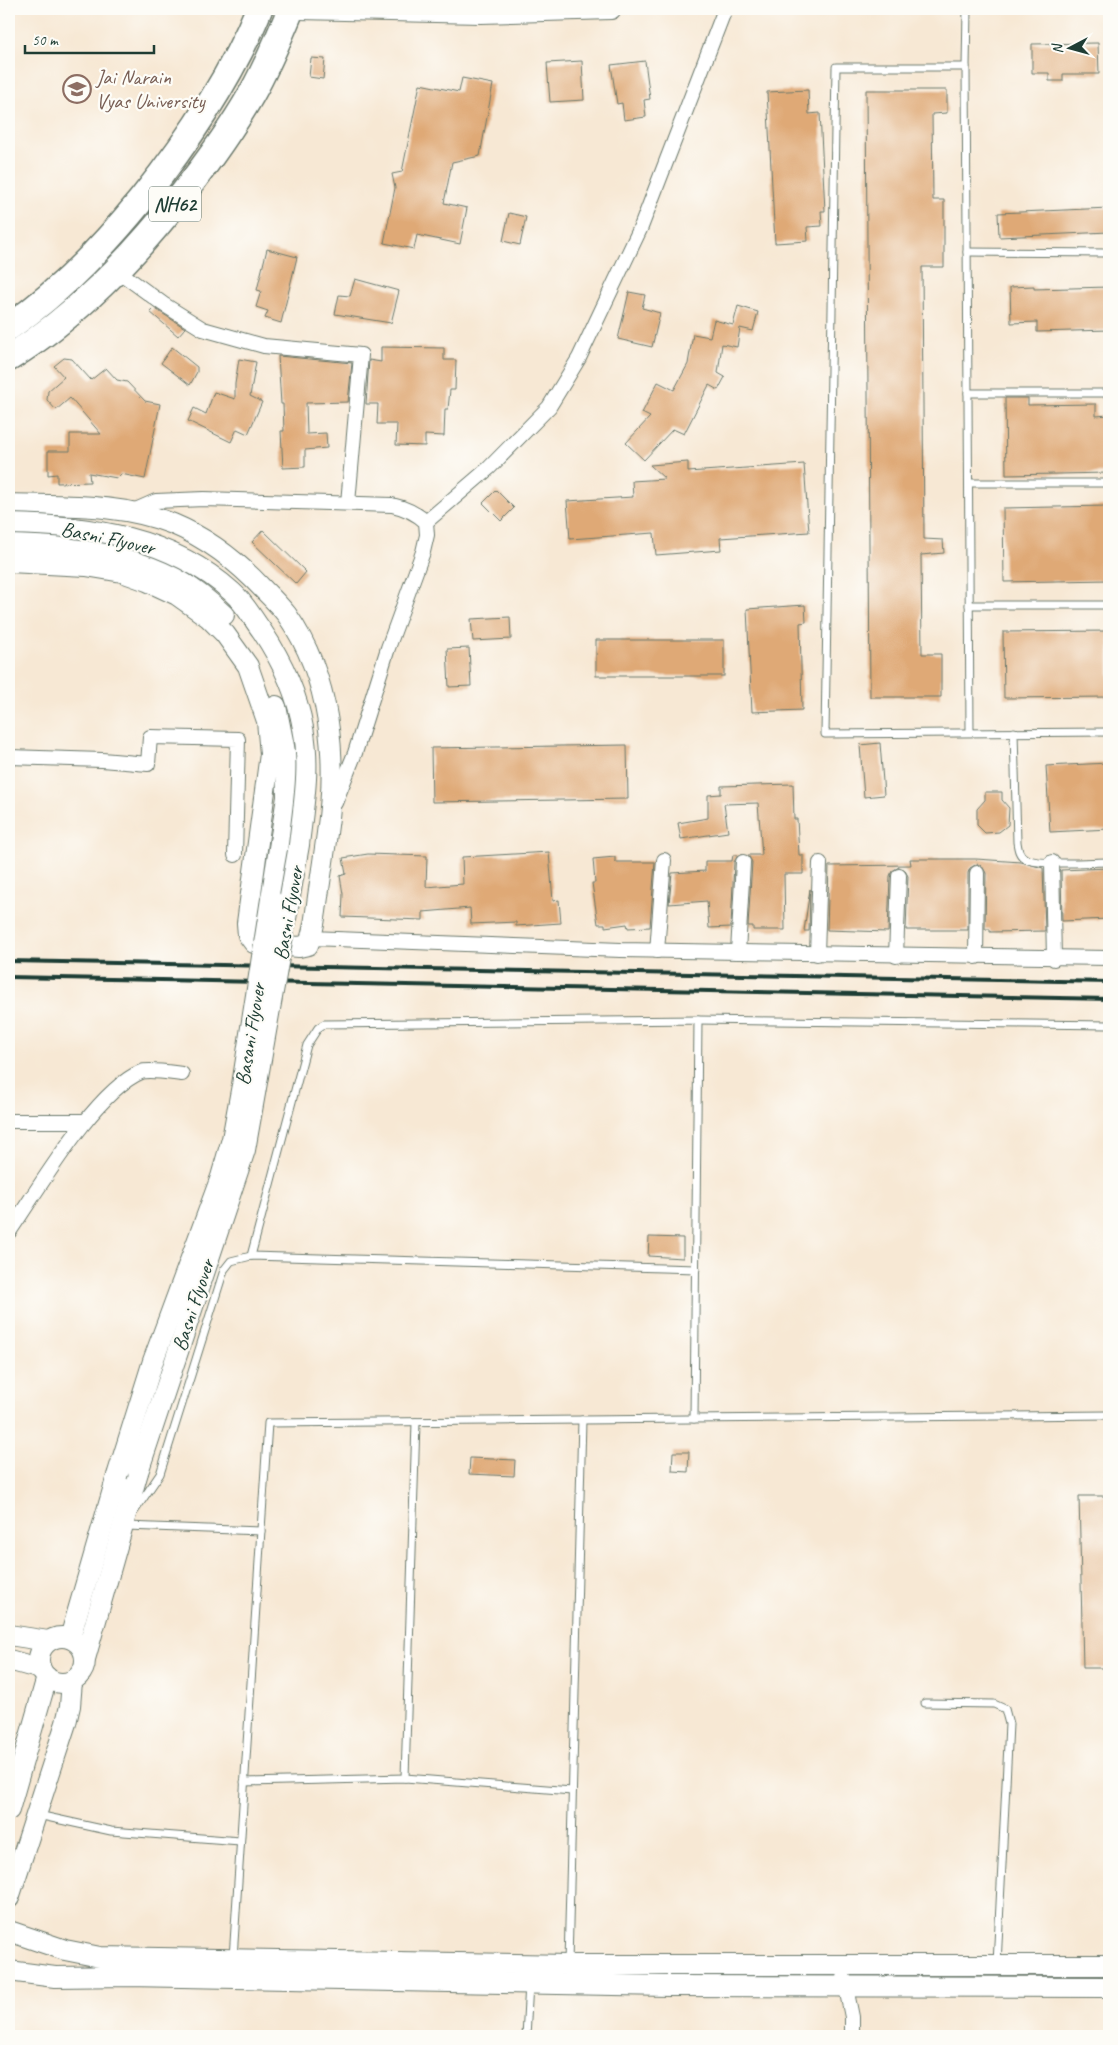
<svg xmlns="http://www.w3.org/2000/svg" width="1118" height="2045" font-family="Caveat,sans-serif">
	<rect width="100%" height="100%" fill="#fdfcf7"/>
	<filter id="ink" filterUnits="userSpaceOnUse"><feTurbulence type="fractalNoise" baseFrequency=".02" numOctaves="2"/><feDisplacementMap in="SourceGraphic" scale="10" xChannelSelector="R" yChannelSelector="G"/><feConvolveMatrix kernelMatrix="1 2 1 2 8 2 1 2 1" color-interpolation-filters="sRGB"/></filter>
	<filter id="wash" filterUnits="userSpaceOnUse"><feTurbulence type="fractalNoise" baseFrequency=".0096" numOctaves="4" result="noise"/><feDisplacementMap in="SourceGraphic" scale="20" xChannelSelector="R" yChannelSelector="G"/><feGaussianBlur stdDeviation="1.12" result="paint"/><feColorMatrix in="noise" values="0 0 0 0 0 0 0 0 0 0 0 0 0 0 0 0 0 1.4 0 .05"/><feComposite in="paint" operator="in"/></filter>
	<g filter="url(#wash)">
		<rect width="100%" height="100%" fill="#f7e8d4"/>
		<g id="blocks">
			<g fill="#dfa976">
				<polygon points="1098,43 1099,74 1063,74 1063,81 1049,81 1049,73 1032,73 1032,44"/>
				<polygon points="311,58 325,59 323,79 309,77"/>
				<polygon points="582,61 584,100 550,102 547,63"/>
				<polygon points="645,61 650,99 644,100 646,117 624,120 622,103 617,104 611,65"/>
				<polygon points="462,78 493,84 480,156 452,162 444,203 467,208 460,244 417,235 414,249 384,243 395,188 392,174 402,172 420,84 459,92"/>
				<polygon points="808,90 809,114 820,113 825,211 821,211 822,226 807,227 808,241 775,243 767,92"/>
				<polygon points="866,90 947,90 947,113 932,114 933,200 944,200 944,267 922,267 924,539 943,540 944,553 921,555 922,654 941,654 941,697 870,697"/>
				<polygon points="1109,208 1109,232 999,237 998,213"/>
				<polygon points="509,213 526,217 520,245 503,241"/>
				<polygon points="267,249 297,257 281,323 265,318 268,311 256,307 261,291 257,290"/>
				<polygon points="355,279 399,291 391,323 335,314 339,295 350,296"/>
				<polygon points="1034,286 1034,289 1109,287 1109,330 1037,332 1037,322 1011,323 1010,287"/>
				<polygon points="629,292 645,295 642,308 660,313 652,347 618,339"/>
				<polygon points="738,306 758,312 753,331 740,328 737,347 722,344 718,373 725,377 718,390 709,385 684,434 673,429 644,460 626,443 650,417 642,413 658,382 674,390 688,364 693,334 710,337 714,320 733,325"/>
				<polygon points="154,308 185,328 178,336 150,312"/>
				<polygon points="172,347 197,367 197,372 190,385 161,363"/>
				<polygon points="381,347 444,348 444,360 456,360 455,390 450,390 448,409 445,409 444,436 425,435 425,446 396,445 397,424 377,424 378,404 366,404 369,360 381,362"/>
				<polygon points="278,356 352,363 348,402 306,403 307,434 326,433 327,448 305,450 305,467 283,468 281,431 284,431 283,404 281,404"/>
				<polygon points="64,358 72,359 91,380 106,368 117,380 127,382 145,401 160,404 145,479 121,474 117,478 89,473 90,482 57,483 57,474 48,475 48,451 70,451 70,434 101,434 70,398 56,410 47,400 48,391 64,377 54,366"/>
				<polygon points="239,359 256,362 250,396 262,402 248,434 237,429 231,442 188,421 194,408 206,414 214,392 235,399 235,384"/>
				<polygon points="1005,398 1028,398 1028,405 1096,404 1096,416 1109,415 1109,473 1006,475"/>
				<polygon points="688,462 688,472 804,464 809,532 720,538 721,550 656,555 654,533 570,539 567,501 633,497 632,481 665,479 650,465"/>
				<polygon points="496,490 514,508 501,521 483,503"/>
				<polygon points="1109,506 1109,580 1004,582 1003,508"/>
				<polygon points="263,530 306,572 296,584 252,542"/>
				<polygon points="805,605 806,622 800,623 802,710 752,712 747,609"/>
				<polygon points="510,617 511,639 473,641 471,619"/>
				<polygon points="1109,631 1109,697 1004,698 1003,632"/>
				<rect x="596" y="640" width="128" height="36"/>
				<polygon points="469,648 471,686 449,687 447,649"/>
				<polygon points="880,743 884,795 864,797 860,745"/>
				<polygon points="627,745 628,799 432,802 431,748"/>
				<polygon points="1109,763 1109,829 1050,832 1046,766"/>
				<polygon points="793,784 794,819 797,819 799,855 803,855 803,874 784,874 785,930 753,930 753,926 748,926 752,862 748,855 762,855 758,803 724,804 728,832 681,839 678,823 708,818 708,795 721,794 721,786"/>
				<polygon points="985,792 1002,792 1002,800 1009,808 1008,825 999,832 985,833 977,825 977,809 985,800"/>
				<polygon points="549,852 553,901 559,900 561,923 516,926 516,922 471,924 470,908 423,912 423,920 342,917 343,894 340,876 346,874 343,858 368,854 427,856 426,887 463,884 462,857"/>
				<polygon points="733,855 738,855 734,862 731,927 709,928 707,901 669,904 672,873 705,871 705,861 732,861"/>
				<polygon points="615,857 615,862 655,862 650,927 628,928 627,924 605,927 605,924 598,924 592,883 595,883 593,859"/>
				<polygon points="910,859 976,859 1021,862 1043,868 1045,931 990,932 990,929 985,929 986,873 982,866 977,864 970,868 968,873 968,930 906,930 908,876 904,869 899,867 892,871 890,876 888,932 827,930 829,866 911,865"/>
				<polygon points="1109,868 1109,919 1062,921 1061,870"/>
				<polygon points="810,889 809,931 804,931"/>
				<polygon points="649,1237 683,1238 683,1258 648,1256"/>
				<polygon points="673,1452 689,1452 688,1472 672,1471"/>
				<polygon points="470,1458 515,1460 514,1476 469,1474"/>
				<polygon points="1079,1496 1109,1496 1109,1668 1083,1668"/>
			</g>
		</g>
	</g>
	<g filter="url(#ink)">
		<use href="#blocks" fill-opacity="0" stroke="#6b796c" stroke-width="1"/>
		<g fill="none" stroke-linecap="round" stroke-linejoin="round">
			<defs>
				<g id="lane">
					<polyline points="966,67 967,9"/>
					<polyline points="967,252 1109,253"/>
					<polyline points="968,393 1109,393"/>
					<polyline points="969,483 1109,483"/>
					<polyline points="969,605 1109,605"/>
					<path d="M1014 732 1017 842C1018 849 1019 856 1026 859 1040 866 1091 862 1109 862"/>
					<polyline points="970,733 966,67 836,67 825,734 1109,732"/>
					<polyline points="698,1020 1109,1025"/>
					<polyline points="251,1256 307,1045 318,1028 324,1024 698,1020 694,1419"/>
					<polyline points="134,1512 160,1474 224,1270 231,1261 251,1256 696,1269"/>
					<polyline points="126,1526 261,1531"/>
					<polyline points="925,1703 994,1704 1005,1709 1009,1724 997,1964"/>
					<polyline points="405,1778 416,1422"/>
					<polyline points="244,1782 405,1778 572,1791"/>
					<polyline points="38,1815 111,1831 240,1841"/>
					<polyline points="233,1958 268,1423 1109,1415"/>
					<polyline points="568,1963 582,1420"/>
					<polyline points="526,2036 529,1984"/>
				</g>
				<g id="street">
					<polyline points="118,271 163,304 203,329 264,346 361,355 348,503"/>
					<path d="M131 512 156 501 204 499 392 505C406 508 416 513 426 522L427 535 423 552 388 648 355 753 335 803"/>
					<polyline points="426,522 489,468 549,407 579,358 641,227 725,9"/>
					<polyline points="9,757 102,760 148,764 150,737 238,739 235,855"/>
					<polyline points="1052,862 1054,959"/>
					<polyline points="311,938 621,950 1109,958"/>
					<polyline points="657,951 664,860"/>
					<polyline points="738,952 743,862"/>
					<polyline points="817,954 820,863"/>
					<polyline points="896,956 899,876"/>
					<polyline points="976,957 977,873"/>
					<polyline points="9,1121 85,1121"/>
					<path d="M9 1232C38 1190 95 1091 141 1072 149 1069 173 1073 182 1074"/>
					<polyline points="844,1978 852,2017 852,2036"/>
				</g>
				<g id="secondary">
					<polyline points="299,9 481,13 611,9"/>
					<path d="M9 504C63 506 122 503 173 524 209 539 238 562 264 590 272 598 280 606 287 615 331 678 338 759 327 833 324 857 320 881 317 904 315 918 314 932 308 945L299 947 254 943 248 935 247 923 270 754 267 721 248 666 225 634 208 617 177 595 147 581 122 572 86 566 9 562"/>
					<path d="M9 545C96 544 158 552 224 615"/>
					<polyline points="271,899 287,797 286,756 276,706"/>
					<polyline points="9,1635 48,1641"/>
					<circle cx="62" cy="1660" r="23"/>
					<polyline points="70,1638 117,1476"/>
					<polyline points="85,1659 138,1472"/>
					<polyline points="9,1660 41,1669"/>
					<polyline points="9,1810 47,1677"/>
					<polyline points="9,1898 66,1723 70,1706 72,1681"/>
					<polyline points="9,1931 65,1950 100,1957 568,1965 1109,1965"/>
					<polyline points="9,1971 55,1977 128,1976 669,1986 1109,1987"/>
				</g>
				<g id="highway">
					<path d="M9 327C60 292 103 247 142 199 189 140 231 78 259 9"/>
					<path d="M9 358C77 316 132 258 182 195 207 163 231 130 251 95 267 67 279 38 291 9"/>
				</g>
			</defs>
			<use href="#lane" stroke="#6b796c" stroke-width="9"/>
			<use href="#street" stroke="#6b796c" stroke-width="16"/>
			<use href="#secondary" stroke="#6b796c" stroke-width="22"/>
			<use href="#highway" stroke="#6b796c" stroke-width="29"/>
			<use href="#lane" stroke="#fff" stroke-width="7"/>
			<use href="#street" stroke="#fff" stroke-width="14"/>
			<use href="#secondary" stroke="#fff" stroke-width="20"/>
			<use href="#highway" stroke="#fff" stroke-width="26"/>
			<g stroke="#1f3d34" stroke-width="4">
				<polyline points="9,961 1109,982"/>
				<polyline points="9,977 1109,999"/>
			</g>
			<defs>
				<g id="secondary-bridge">
					<path d="M9 524C88 525 171 537 232 592 244 602 253 619 262 631 282 661 297 693 303 728 311 767 303 807 299 845L245 1150 138 1472"/>
					<polyline points="117,1476 153,1361 221,1177 232,1139 242,1085 271,899"/>
				</g>
			</defs>
			<use href="#secondary-bridge" stroke="#6b796c" stroke-width="22" stroke-linecap="butt"/>
			<use href="#secondary-bridge" stroke="#fff" stroke-width="20"/>
		</g>
	</g>
	<defs>
		<symbol id="university-ring" viewBox="-11 -11 22 22"><circle r="9.5" fill="#fdfcf7" stroke="#8d6e63" stroke-width="1.5"/><path d="M0-5L7-2L0 1L-7-2ZM-4 1L0 2.5L4 1V4Q0 6-4 4Z" fill="#8d6e63"/></symbol>
	</defs>
	<g fill-rule="evenodd">
		<use href="#university-ring" x="61" y="73" width="32" height="32"/>
	</g>
	<g text-anchor="middle" dominant-baseline="central" stroke-width="4.5" stroke-linejoin="round" paint-order="stroke">
		<rect fill="#fdfcf7" stroke="#62766e" stroke-width="1" x="149" y="186.5" width="52" height="35" rx="4"/>
		<g font-size="20" font-weight="bold" fill="#1f3d34">
			<text x="175" y="204">NH62</text>
		</g>
		<g font-size="21" fill="#785e54" stroke="#fdfcf7" text-anchor="start">
			<text x="96" y="77">Jai Narain<tspan x="96" dy="24">Vyas University</tspan></text>
		</g>
		<g font-size="21" fill="#1f3d34" stroke="#fdfcf7">
			<text transform="translate(108 538) rotate(12)">Basni Flyover</text>
			<text transform="translate(288 913) rotate(-80)">Basni Flyover</text>
			<text transform="translate(250 1034) rotate(-81)">Basani Flyover</text>
			<text transform="translate(193 1305) rotate(-72)">Basni Flyover</text>
		</g>
	</g>
	<rect width="1118" height="2045" fill="none" stroke="#fdfcf7" stroke-width="30"/>
	<g transform="translate(1070 48) rotate(264)" stroke="#fdfcf7" stroke-width="4" paint-order="stroke">
	<path d="M0-4L9 19L0 12L-9 19Z" fill="#1f3d34"/>
	<text y="-8" font-size="14" font-weight="bold" text-anchor="middle" fill="#1f3d34">N</text>
	</g>
	<path d="M25 45v8h129v-8" fill="none" stroke="#1f3d34" stroke-width="2.5"/>
	<text x="32" y="45" font-size="15" fill="#1f3d34" stroke="#fdfcf7" stroke-width="4" paint-order="stroke">50 m</text>
</svg>
